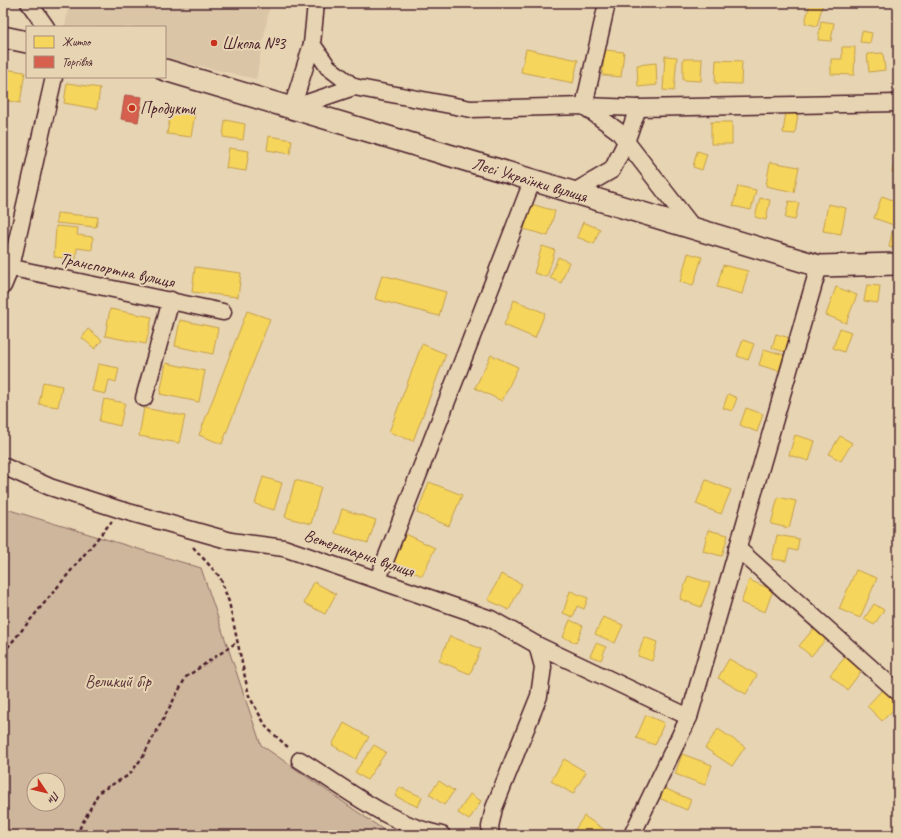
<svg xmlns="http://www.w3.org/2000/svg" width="901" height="838" font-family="Caveat,sans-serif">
	<rect width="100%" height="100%" fill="#e7d4b2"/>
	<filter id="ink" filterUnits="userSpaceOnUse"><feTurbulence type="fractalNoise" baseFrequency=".025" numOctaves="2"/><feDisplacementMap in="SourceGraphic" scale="8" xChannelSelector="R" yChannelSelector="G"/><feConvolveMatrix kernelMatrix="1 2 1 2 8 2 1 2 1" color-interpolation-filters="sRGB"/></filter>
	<g filter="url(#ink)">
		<polygon fill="#dac5a7" points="69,3 270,3 256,79 165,58 165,27 65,27"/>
		<path fill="#ceb69c" stroke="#8c6a64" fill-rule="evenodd" d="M3 508 201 568 261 745 391 835H3ZM34 780H58V804H34Z"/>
		<g fill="#f6d55c" stroke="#c29e4d">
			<polygon points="810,3 823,3 817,26 805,23"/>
			<polygon points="821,21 834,23 831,41 818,40"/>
			<polygon points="862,31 872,33 870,43 860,42"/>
			<polygon points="842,47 855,47 854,75 831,74 831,59 842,59"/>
			<polygon points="526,49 578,60 573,83 521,72"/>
			<polygon points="605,50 624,52 621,77 602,75"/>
			<polygon points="883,53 885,70 869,72 867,54"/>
			<polygon points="665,56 677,57 674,91 663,90"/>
			<polygon points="683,59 702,59 701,81 683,80"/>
			<polygon points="716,60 742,61 741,84 715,83"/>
			<polygon points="656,63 657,85 638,87 637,65"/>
			<polygon points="3,69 25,72 20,103 3,100"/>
			<polygon points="67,83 100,88 97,109 64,103"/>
			<polygon points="171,109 195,113 191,137 167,134"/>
			<polygon points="786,111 798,113 795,134 783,133"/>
			<polygon points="225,120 245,124 243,140 223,137"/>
			<rect x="711" y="122" width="21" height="22"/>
			<polygon points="269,136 292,140 290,154 267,150"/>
			<polygon points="229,148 249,151 246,171 226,168"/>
			<polygon points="697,151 707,154 702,170 693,167"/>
			<polygon points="896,153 898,153 898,174 892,172"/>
			<polygon points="770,162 799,167 794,192 766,186"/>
			<polygon points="738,186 756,190 751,210 733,206"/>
			<polygon points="882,196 898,202 898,219 896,226 874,218"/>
			<polygon points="760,198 770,200 766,220 755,217"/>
			<polygon points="789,201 799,203 795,220 785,218"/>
			<polygon points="531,204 555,211 548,236 524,229"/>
			<polygon points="828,204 846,208 841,234 823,231"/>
			<polygon points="57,213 98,217 96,227 56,223"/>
			<polygon points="583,222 600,229 594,244 577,237"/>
			<polygon points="56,226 78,228 77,235 93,237 92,250 77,248 76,259 54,257"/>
			<polygon points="892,232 898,234 898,249 889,247"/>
			<polygon points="542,246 555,250 547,277 534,273"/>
			<polygon points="688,253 702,257 693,286 680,282"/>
			<polygon points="558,257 569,262 561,283 550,278"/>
			<polygon points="723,265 748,271 742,294 717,287"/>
			<polygon points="195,267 241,273 238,297 192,292"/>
			<polygon points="382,275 446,292 439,316 375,299"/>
			<polygon points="867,285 880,286 878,303 864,301"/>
			<polygon points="836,287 857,295 846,323 826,315"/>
			<polygon points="898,291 898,310 896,309"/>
			<polygon points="514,300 545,313 535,338 504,325"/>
			<polygon points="110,309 152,317 146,344 105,336"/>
			<polygon points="247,311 270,319 222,444 199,435"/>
			<polygon points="180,320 218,328 213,354 175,346"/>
			<polygon points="840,328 851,332 844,352 833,348"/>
			<polygon points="88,329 102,340 95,349 82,338"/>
			<polygon points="776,334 790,338 785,352 772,348"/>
			<polygon points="743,340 754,344 748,360 737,356"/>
			<polygon points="422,344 446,354 413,441 389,432"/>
			<polygon points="764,349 784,355 779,371 759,365"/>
			<polygon points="491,355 518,367 502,401 475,388"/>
			<polygon points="166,363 205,371 199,402 160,394"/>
			<polygon points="98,364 119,368 116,382 109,380 106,394 92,391"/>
			<polygon points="43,382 62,386 58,407 39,404"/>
			<polygon points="728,394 737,398 732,411 723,408"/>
			<polygon points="104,399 125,403 120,426 99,421"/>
			<polygon points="144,408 185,416 179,443 139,436"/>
			<polygon points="746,408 763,414 757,432 740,425"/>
			<polygon points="795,435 815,441 809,461 789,455"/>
			<polygon points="840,436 852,443 841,461 829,454"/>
			<polygon points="263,477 282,483 274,510 255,504"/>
			<polygon points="295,480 321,487 311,524 285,517"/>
			<polygon points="706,480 731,490 721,514 696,504"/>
			<polygon points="429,482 462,495 449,526 417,513"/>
			<polygon points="778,497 796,501 789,528 771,524"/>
			<polygon points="342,509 376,520 368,543 335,533"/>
			<polygon points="708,530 728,535 722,556 703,551"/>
			<polygon points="406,534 435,548 422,576 393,562"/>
			<polygon points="777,535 799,539 797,551 789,549 786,561 772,559"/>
			<polygon points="856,570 877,578 860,618 839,609"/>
			<polygon points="501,574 522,584 509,610 488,600"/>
			<polygon points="688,576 710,583 701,607 680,599"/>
			<polygon points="749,580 773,590 765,612 741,603"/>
			<polygon points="314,582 336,594 325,614 304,603"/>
			<polygon points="570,591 588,598 584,609 577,606 573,617 563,613"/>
			<polygon points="874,604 884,610 874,625 864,619"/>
			<polygon points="603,617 623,625 615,643 595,634"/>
			<polygon points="570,620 583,626 576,643 563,637"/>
			<polygon points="815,627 827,638 811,656 799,646"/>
			<polygon points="450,636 481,649 470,674 439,661"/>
			<polygon points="644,637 657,642 652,661 638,656"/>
			<polygon points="596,643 606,647 601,660 590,656"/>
			<polygon points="847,655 863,669 847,690 830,675"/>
			<polygon points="729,659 757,675 746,694 718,678"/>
			<polygon points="884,688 898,701 898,705 882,721 867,706"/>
			<polygon points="646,715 664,723 655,745 636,738"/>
			<polygon points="898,722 898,733 892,727"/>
			<polygon points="344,723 369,737 356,759 332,745"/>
			<polygon points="718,729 745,747 732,766 705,748"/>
			<polygon points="374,745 386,752 367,780 355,772"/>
			<polygon points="682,754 712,765 705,785 675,774"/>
			<polygon points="564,759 586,772 573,794 551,781"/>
			<polygon points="898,765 898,775 893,769"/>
			<polygon points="439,781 454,791 444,805 429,794"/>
			<polygon points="400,787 422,797 418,807 395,796"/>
			<polygon points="664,788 691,800 687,810 659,798"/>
			<polygon points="470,794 481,801 469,820 458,813"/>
			<polygon points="584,816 611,834 611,835 572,834"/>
		</g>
		<polygon fill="#d6604d" stroke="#ac4c43" points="125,95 142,97 138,122 121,119"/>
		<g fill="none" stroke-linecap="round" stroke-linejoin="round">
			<defs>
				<g id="minor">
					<polyline points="29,3 46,27"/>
					<polyline points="607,3 584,106 618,131 694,229"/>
					<polyline points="312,44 328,67 354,87"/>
					<polyline points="292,108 354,87 471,109 584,106 638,108 898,103"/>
					<polyline points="292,108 312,44 316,3"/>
					<polyline points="574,192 612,170 626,142 638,108"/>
					<polyline points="3,266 223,312"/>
					<polyline points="3,286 11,267 54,77"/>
					<polyline points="144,398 171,300"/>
					<polyline points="3,466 50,487 121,510 231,541 284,548 491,619 537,645 689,717"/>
					<polyline points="737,548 898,692"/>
					<polyline points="378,579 533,179"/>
					<path d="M300 760C345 788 390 825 442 835"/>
					<polyline points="491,835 490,827 494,808 539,696 543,667 537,645"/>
					<polyline points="632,835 689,717 819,266"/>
				</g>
				<g id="tertiary">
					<polyline points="3,37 27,42"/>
					<path id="s1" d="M165 70 819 266 898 264"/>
				</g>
			</defs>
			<use href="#minor" stroke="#4a1f2b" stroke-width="19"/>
			<use href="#tertiary" stroke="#4a1f2b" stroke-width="24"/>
			<g stroke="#4a1f2b" stroke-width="2.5" stroke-dasharray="4 3" stroke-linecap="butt">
				<polyline points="193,547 220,577 229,602 249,696 267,728 290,749"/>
				<polyline points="3,653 112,521"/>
				<polyline points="76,835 99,792 129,775 142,758 186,677 237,642"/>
			</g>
			<use href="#minor" stroke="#e7d4b2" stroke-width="16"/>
			<use href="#tertiary" stroke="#e7d4b2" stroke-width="21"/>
		</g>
	</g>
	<g fill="#c8321e" stroke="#e7d4b2" stroke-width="1.5">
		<circle cx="214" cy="43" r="4"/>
		<circle cx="132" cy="108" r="4"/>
	</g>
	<g text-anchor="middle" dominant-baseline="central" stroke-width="4" stroke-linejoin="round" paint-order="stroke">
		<g font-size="17" fill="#4a1f2b" stroke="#e7d4b2" text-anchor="start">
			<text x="222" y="43">Школа №3</text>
			<text x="140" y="108">Продукти</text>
		</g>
		<g font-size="17" fill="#4a1f2b" stroke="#e7d4b2">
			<text stroke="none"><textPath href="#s1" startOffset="381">Лесі Українки вулиця</textPath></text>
			<text transform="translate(117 270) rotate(12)">Транспортна вулиця</text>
			<text transform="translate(359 553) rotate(19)">Ветеринарна вулиця</text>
		</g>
		<g font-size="17" fill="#5e363c" stroke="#e7d4b2">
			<text x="118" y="681">Великий бір</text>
		</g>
	</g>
	<rect width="901" height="838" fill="none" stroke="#e7d4b2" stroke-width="16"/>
	<rect x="8" y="8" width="885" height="822" fill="none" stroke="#4a1f2b" stroke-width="1.5" filter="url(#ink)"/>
	<rect x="26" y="26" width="140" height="52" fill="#e7d4b2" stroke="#a88c7c"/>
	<rect x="34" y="36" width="20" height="12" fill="#f6d55c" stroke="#a88c7c"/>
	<text x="62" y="46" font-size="12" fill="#4a1f2b">Житло</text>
	<rect x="34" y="56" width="20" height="12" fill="#d6604d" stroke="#a88c7c"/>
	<text x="62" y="66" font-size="12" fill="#4a1f2b">Торгівля</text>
	<g transform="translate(46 792) rotate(125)"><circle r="19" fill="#e7d4b2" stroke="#a88c7c"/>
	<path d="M0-3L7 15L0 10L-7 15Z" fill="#c8321e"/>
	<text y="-6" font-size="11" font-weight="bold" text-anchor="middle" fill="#4a1f2b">Пн</text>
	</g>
</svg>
